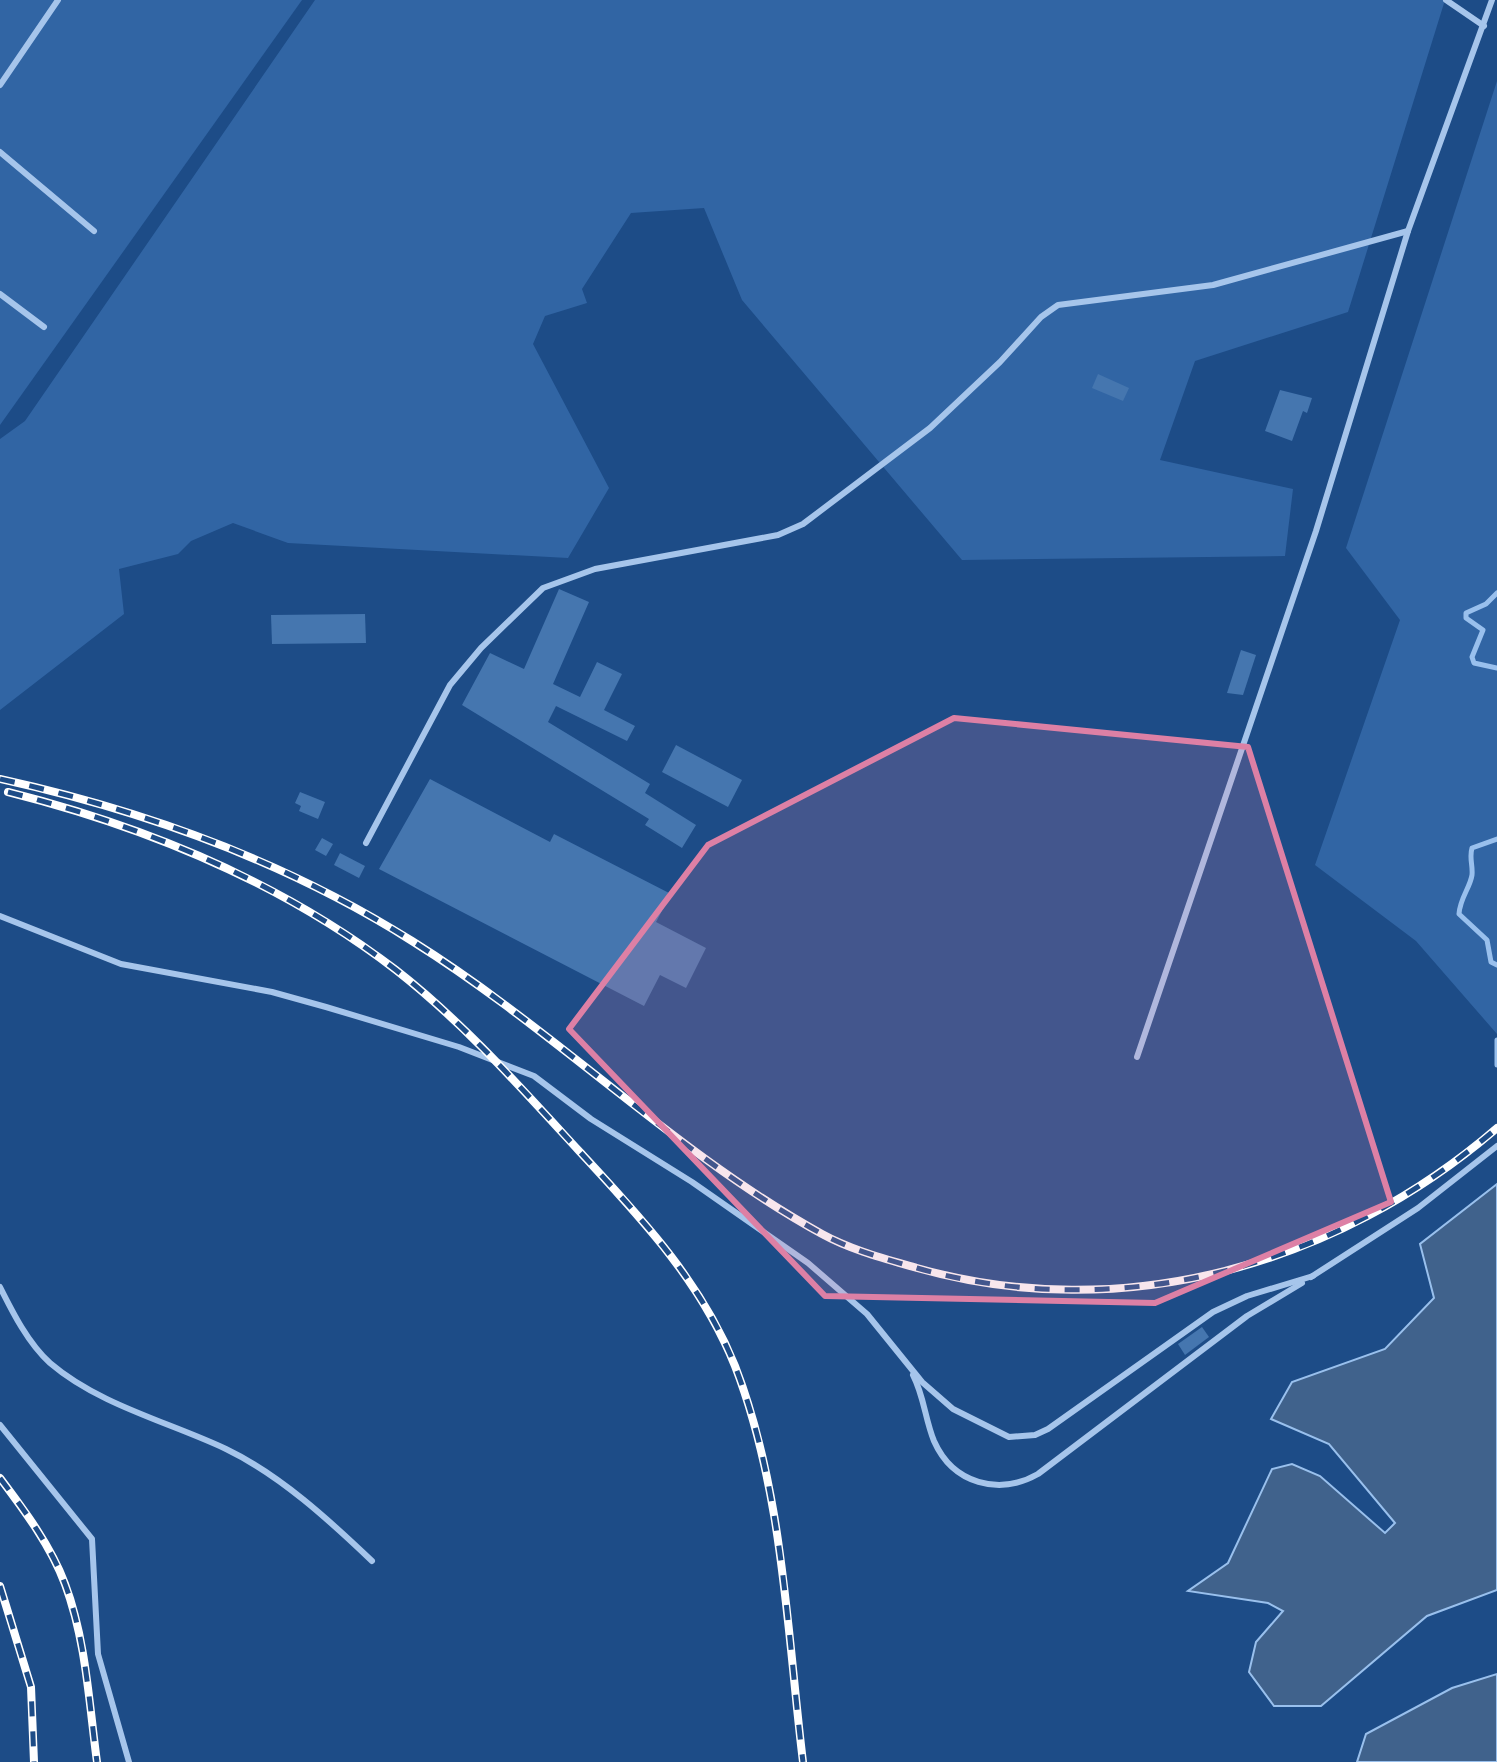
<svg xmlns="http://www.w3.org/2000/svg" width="1497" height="1762" font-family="Rubik,sans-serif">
	<rect width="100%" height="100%" fill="#1d4c87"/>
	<g fill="#3165a4">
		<polygon points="0,0 302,0 0,425"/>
		<polygon points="315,0 1445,0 1348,312 1195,361 1160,460 1293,489 1285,556 962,560 742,300 704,208 631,213 582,289 587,303 545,316 533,344 609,488 568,558 288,543 233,523 191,541 178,554 119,569 124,614 0,710 0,439 25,421"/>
		<polygon points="1497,81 1497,1034 1416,941 1315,865 1400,620 1346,548"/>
	</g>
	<g fill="#40628c" stroke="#99c0ed" stroke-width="2">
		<polygon points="1497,1184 1497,1590 1427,1616 1321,1706 1274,1706 1249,1672 1256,1642 1283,1611 1268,1603 1188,1591 1228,1563 1272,1469 1292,1464 1320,1476 1385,1533 1395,1523 1329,1444 1271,1419 1292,1382 1385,1349 1434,1298 1420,1244"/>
		<polygon points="1497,1674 1497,1762 1357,1762 1366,1734 1452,1688"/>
	</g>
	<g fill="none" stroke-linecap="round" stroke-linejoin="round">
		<g stroke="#99c0ed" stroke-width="5">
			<polyline points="1497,593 1486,604 1466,613 1466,618 1483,630 1472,657 1474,663 1497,668"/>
			<path d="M1497 839 1472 848C1469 858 1473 865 1472 875 1470 888 1460 898 1459 914L1487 940 1491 962 1497 965"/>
			<polyline points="1497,1040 1497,1065"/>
		</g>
	</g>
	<g fill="#4576af">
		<polygon points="1098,374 1129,388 1123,401 1092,388"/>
		<polygon points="1280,390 1312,398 1307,413 1303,411 1292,441 1265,431"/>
		<polygon points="559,589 589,602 553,684 580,697 597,662 622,674 604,710 635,726 627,741 556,706 548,722 650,784 645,793 696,825 682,848 645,825 649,819 462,705 490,653 524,669"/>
		<polygon points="365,614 366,643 272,644 271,615"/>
		<polygon points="1241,650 1256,655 1243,695 1227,693"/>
		<polygon points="676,745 742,780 728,807 662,772"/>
		<polygon points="430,779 550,842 554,834 671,894 656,922 706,948 686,988 660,975 644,1006 379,869"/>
		<polygon points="300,792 325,802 318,819 299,811 301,806 295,803"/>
		<polygon points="322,838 333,844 326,856 315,850"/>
		<polygon points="340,853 365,866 359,878 334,865"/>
		<polygon points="1202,1327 1209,1337 1185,1355 1178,1344"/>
	</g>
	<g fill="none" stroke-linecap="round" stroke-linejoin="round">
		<g stroke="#a6c5eb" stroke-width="6">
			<polyline points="1446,0 1484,26"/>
			<polyline points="0,85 58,0"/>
			<polyline points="0,152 94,231"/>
			<polyline points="0,294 44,327"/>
			<polyline points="366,843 450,685 481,648 543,588 595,569 778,535 803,524 930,428 1000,362 1041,317 1058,305 1213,285 1408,231"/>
			<polyline points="0,916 121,964 272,992 326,1007 459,1047 534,1076 591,1119 692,1182 808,1263 867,1314 922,1382 953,1409 1009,1437 1035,1435 1048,1429 1213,1312 1247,1296 1313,1276"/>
			<polyline points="1137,1057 1316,531 1408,231 1492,0"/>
			<polyline points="1311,1277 1418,1208 1497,1146"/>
			<path d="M0 1287C13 1313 28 1343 50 1363 99 1405 169 1422 226 1449 280 1475 329 1520 372 1561"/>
			<path d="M913 1375C924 1396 925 1419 934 1441 953 1484 999 1496 1038 1474L1247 1316 1302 1283"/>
			<polyline points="0,1425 92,1539 98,1654 129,1762"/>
		</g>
		<defs>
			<g id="rail">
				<path d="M0 779C146 811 285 861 412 941 555 1030 675 1153 822 1234 851 1250 886 1259 917 1268 1122 1326 1338 1265 1497 1128"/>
				<path d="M8 792C147 827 281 882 396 970 464 1023 522 1089 580 1152 641 1218 701 1281 735 1366 783 1490 787 1631 803 1762"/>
				<path d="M0 1478C24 1510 51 1546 65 1584 86 1640 89 1703 97 1762"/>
				<polyline points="0,1586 31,1687 34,1762"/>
			</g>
		</defs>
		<use href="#rail" stroke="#fff" stroke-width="8"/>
		<use href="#rail" stroke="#1d4c87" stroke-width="5" stroke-dasharray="15" stroke-linecap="butt"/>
	</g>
	<path fill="#dd80a5" fill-opacity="0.2" stroke="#dd80a5" stroke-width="6" stroke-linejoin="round" d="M954 718 1248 747 1391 1202 1155 1303 825 1296 569 1029 708 845Z"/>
</svg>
